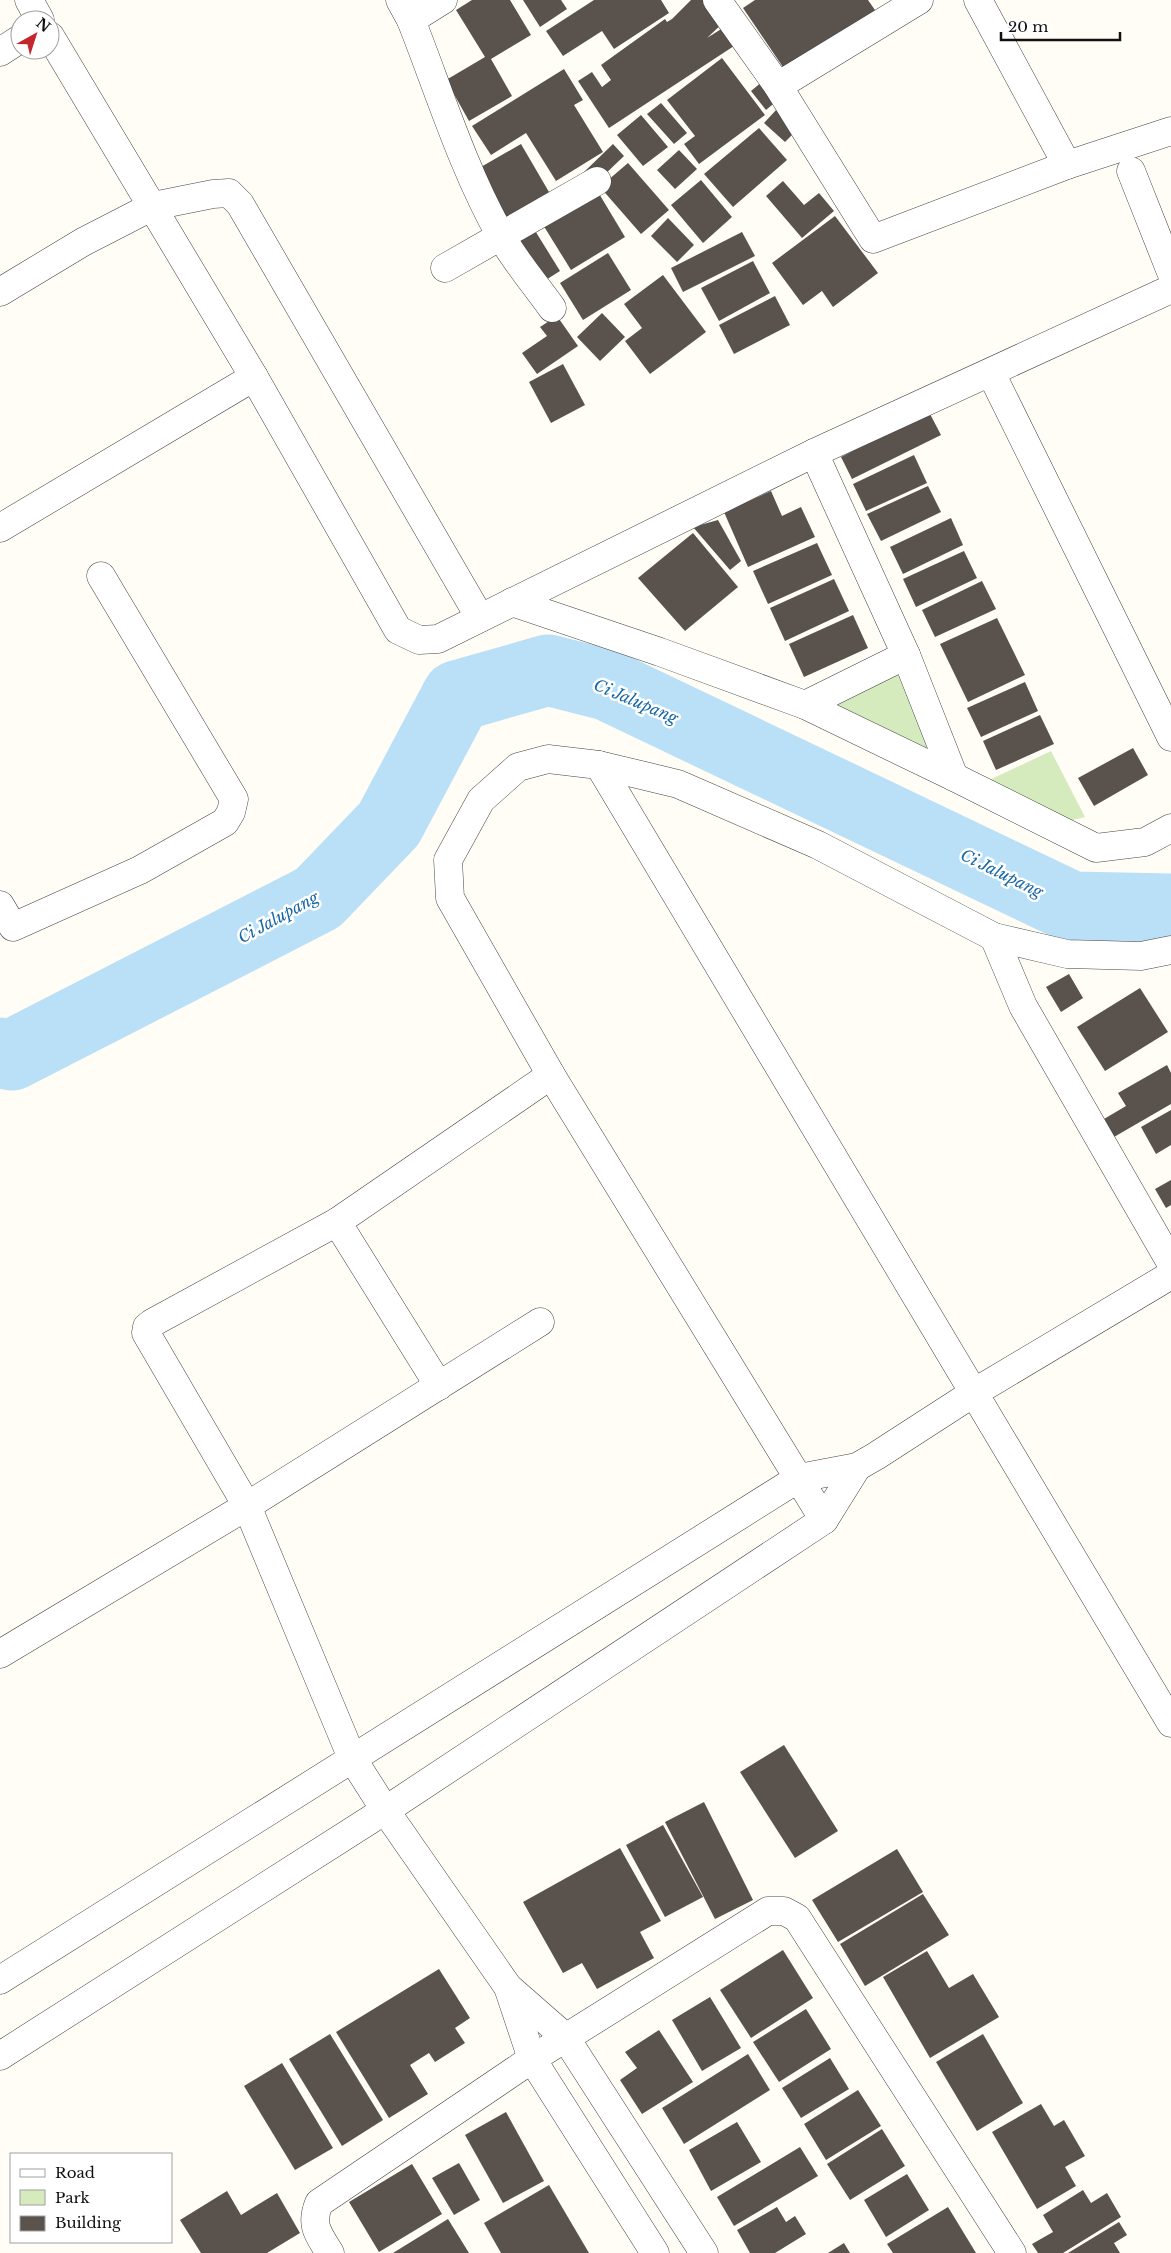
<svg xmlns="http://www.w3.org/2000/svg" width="1171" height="2253" font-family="'Libre Baskerville',serif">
	<rect width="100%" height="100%" fill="#fffdf5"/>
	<g fill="#d5ebbd">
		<polygon points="902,664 941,760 819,704"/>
		<polygon points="1051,751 1085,817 1061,823 985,782"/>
	</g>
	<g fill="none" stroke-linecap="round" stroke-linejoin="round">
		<polyline stroke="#b9e0f7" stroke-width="71" points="0,1053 12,1055 318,898 389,824 457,696 548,670 607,685 1072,907 1171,909"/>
	</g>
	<g fill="#5a524d">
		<polygon points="472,0 510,0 531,35 491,59 512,96 469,121 446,80 485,57 456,10"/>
		<polygon points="523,0 561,0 567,9 540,27"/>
		<polygon points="594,0 661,0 669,13 614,49 602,31 563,56 546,31"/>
		<polygon points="691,0 705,0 725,21 707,38 726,26 737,44 609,128 578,81 592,72 602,87 611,80 601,65 665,19 667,22 672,19"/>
		<polygon points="755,0 868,0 877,13 787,73 743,8"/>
		<polygon points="722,58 765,115 699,164 684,144 695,136 667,100"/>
		<polygon points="564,69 583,100 574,105 603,152 556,181 526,133 491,155 472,126"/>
		<polygon points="763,81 778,100 766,110 751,91"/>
		<polygon points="661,103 687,133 674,144 647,114"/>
		<polygon points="777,109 798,129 785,142 764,123"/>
		<polygon points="641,115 668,147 643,166 617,135"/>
		<polygon points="759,128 787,160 733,207 704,174"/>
		<polygon points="521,144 549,192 562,185 507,227 474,171"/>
		<polygon points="613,144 624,156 601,178 583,173"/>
		<polygon points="679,150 697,169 675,189 657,170"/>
		<polygon points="628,163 669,210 641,234 600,187"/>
		<polygon points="701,180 732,217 703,243 671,205"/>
		<polygon points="783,181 804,205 819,193 834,211 802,238 766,196"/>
		<polygon points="595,187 625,237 571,270 540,220"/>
		<polygon points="835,216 878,273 833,307 822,291 803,305 772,263"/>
		<polygon points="668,218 694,245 677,262 651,236"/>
		<polygon points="534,229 560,271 541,283 515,240"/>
		<polygon points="742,232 755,256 683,292 671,268"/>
		<polygon points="608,253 631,290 583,320 560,283"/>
		<polygon points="753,261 770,293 719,321 701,288"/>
		<polygon points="663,275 706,332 650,374 625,341 642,328 624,304"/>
		<polygon points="775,296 790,325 734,354 719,325"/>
		<polygon points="602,313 625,337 600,361 577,337"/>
		<polygon points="557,316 578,346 537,374 522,353 547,336 540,327"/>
		<polygon points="563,364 585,405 551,423 529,382"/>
		<polygon points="929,412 941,435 852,479 841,457"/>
		<polygon points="914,455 927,483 866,511 853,484"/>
		<polygon points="928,486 941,512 881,541 867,514"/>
		<polygon points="771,491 782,516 801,507 815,537 748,567 724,512"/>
		<polygon points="951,518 963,545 903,574 890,547"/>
		<polygon points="718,520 741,561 730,570 693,527"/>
		<polygon points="693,533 738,587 685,631 638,578"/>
		<polygon points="817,543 832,575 768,604 753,571"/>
		<polygon points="964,551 977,578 916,607 903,579"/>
		<polygon points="834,579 849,611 785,641 770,608"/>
		<polygon points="982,581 996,609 935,637 922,610"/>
		<polygon points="853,615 868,648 804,677 789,644"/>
		<polygon points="997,618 1025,675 968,702 940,644"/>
		<polygon points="1025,682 1038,711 981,737 967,708"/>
		<polygon points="1040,715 1054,744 996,770 983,741"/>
		<polygon points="1133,748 1148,775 1094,806 1078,778"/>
		<polygon points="1069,974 1083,998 1061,1012 1046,987"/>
		<polygon points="1140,988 1168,1032 1105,1071 1077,1027"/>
		<polygon points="1167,1065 1171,1073 1171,1104 1114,1137 1104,1119 1126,1106 1118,1093"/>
		<polygon points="1171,1110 1171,1145 1156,1154 1141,1127"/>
		<polygon points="1171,1180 1171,1205 1166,1208 1155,1189"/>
		<polygon points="784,1745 838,1831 795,1858 740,1772"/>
		<polygon points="704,1802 753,1900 715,1919 665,1822"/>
		<polygon points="663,1825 703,1897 665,1917 626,1845"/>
		<polygon points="620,1848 661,1921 640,1932 654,1958 597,1989 582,1963 563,1973 523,1902"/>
		<polygon points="897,1849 923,1892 838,1942 812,1900"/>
		<polygon points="923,1894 949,1935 865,1986 840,1944"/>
		<polygon points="783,1950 813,1998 751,2038 720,1990"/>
		<polygon points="927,1951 949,1988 973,1974 999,2017 930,2058 883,1977"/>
		<polygon points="439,1969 470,2018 455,2028 465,2043 435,2062 429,2053 410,2065 428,2094 389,2118 336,2032"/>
		<polygon points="710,1997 741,2048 702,2071 672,2020"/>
		<polygon points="806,2009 831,2049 779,2082 753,2042"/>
		<polygon points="659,2030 693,2082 642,2114 620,2080 637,2068 625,2052"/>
		<polygon points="330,2034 383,2120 342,2146 289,2059"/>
		<polygon points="983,2034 1023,2103 977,2131 936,2062"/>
		<polygon points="748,2054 770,2090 684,2144 662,2108"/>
		<polygon points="830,2058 849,2089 801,2118 782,2088"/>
		<polygon points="282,2063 333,2148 295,2170 244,2086"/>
		<polygon points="858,2090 881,2126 826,2160 804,2124"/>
		<polygon points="1041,2104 1054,2126 1064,2120 1085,2156 1065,2167 1076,2186 1037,2209 992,2132"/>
		<polygon points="506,2112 544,2181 503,2203 465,2135"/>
		<polygon points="737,2122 761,2162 711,2191 689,2150"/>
		<polygon points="882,2129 905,2166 850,2200 827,2164"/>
		<polygon points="800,2147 818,2176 734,2226 717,2197"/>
		<polygon points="459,2163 480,2200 454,2215 432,2178"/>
		<polygon points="412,2164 442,2214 379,2252 349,2202"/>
		<polygon points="907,2174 929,2210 886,2237 864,2200"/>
		<polygon points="549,2185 589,2253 501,2253 484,2223"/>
		<polygon points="1083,2190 1091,2203 1107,2193 1121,2217 1063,2253 1038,2253 1032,2244 1053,2232 1043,2215"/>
		<polygon points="227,2191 241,2215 277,2193 300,2233 267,2253 201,2253 180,2220"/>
		<polygon points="777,2207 786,2222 795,2216 806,2234 775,2253 750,2253 737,2230"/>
		<polygon points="948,2207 976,2253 893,2253 887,2244"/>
		<polygon points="448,2219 469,2253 393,2253"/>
		<polygon points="1119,2222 1127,2235 1114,2243 1120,2253 1068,2253"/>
		<polygon points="844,2243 850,2253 828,2253"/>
	</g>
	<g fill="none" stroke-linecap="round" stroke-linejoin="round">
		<defs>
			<g id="minor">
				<polyline points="29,0 40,20"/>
				<polyline points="400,0 411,20 443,0"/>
				<polyline points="717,0 778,86 919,0"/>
				<polyline points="978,0 1067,165"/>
				<path d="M411 20C439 91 463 169 501 236 515 261 535 284 552 308"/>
				<polyline points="50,36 254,377 398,630 419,640 438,639 814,453 1171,289"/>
				<polyline points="0,52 20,39"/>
				<polyline points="778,86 873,239 1067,165 1171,131"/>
				<polyline points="1131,171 1171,272"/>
				<polyline points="445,268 597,181"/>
				<polyline points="0,292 83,242 153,206 213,194 229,193 240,204 480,618"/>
				<polyline points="991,373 1171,737"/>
				<polyline points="814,453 906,655 954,777"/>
				<polyline points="0,528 254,377"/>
				<polyline points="512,602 660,652 805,705 954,777 1096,848 1145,842 1171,828"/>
				<polyline points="805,705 906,655"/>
				<polyline points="599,765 1171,1723"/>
				<polyline points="0,905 13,927 140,870 225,822 231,812 234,799 101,576"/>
				<polyline points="994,937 1023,1006 1171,1263"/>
				<polyline points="551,1075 337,1222 152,1323 147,1327 146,1333 247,1506 352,1758 385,1810 508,1987 565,2037 704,2253"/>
				<polyline points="337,1222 439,1386"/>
				<polyline points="824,1520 551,1075 450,898 448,860 481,800 518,767 548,759 599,765 678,784 818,845 994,937 1067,954 1141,956 1171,950"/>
				<polyline points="0,1654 247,1506 540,1322"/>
				<polyline points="0,1980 799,1478 857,1467 876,1456 975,1392 1171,1275"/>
				<polyline points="508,1987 532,2059 655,2253"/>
				<polyline points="0,2056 398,1802 824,1520 857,1467"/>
				<path d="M330 2253C318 2234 310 2225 319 2203L532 2059 768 1911H784L797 1918 1012 2253"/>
			</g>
		</defs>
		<use href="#minor" stroke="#444" stroke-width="29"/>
		<use href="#minor" stroke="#fff" stroke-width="28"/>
	</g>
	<g text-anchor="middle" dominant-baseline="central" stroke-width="5" stroke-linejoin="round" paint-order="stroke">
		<g font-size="16" font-style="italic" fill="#1768a6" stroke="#fff">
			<text transform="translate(636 701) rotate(23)">Ci Jalupang</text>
			<text transform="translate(1002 873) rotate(26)">Ci Jalupang</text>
			<text transform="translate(278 917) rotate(-29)">Ci Jalupang</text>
		</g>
	</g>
	<rect x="10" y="2153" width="162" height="90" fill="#ffffff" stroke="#a0a0a0"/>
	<rect x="20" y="2169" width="25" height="8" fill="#ffffff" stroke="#a0a0a0"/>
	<text x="55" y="2178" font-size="15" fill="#111111">Road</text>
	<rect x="20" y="2190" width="25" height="15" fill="#d5ebbd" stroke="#a0a0a0"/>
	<text x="55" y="2203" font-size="15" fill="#111111">Park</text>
	<rect x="20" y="2216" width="25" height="15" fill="#5a524d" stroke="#a0a0a0"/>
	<text x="55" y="2228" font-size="15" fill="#111111">Building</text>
	<g transform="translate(35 35) rotate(39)"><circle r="24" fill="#ffffff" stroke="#a0a0a0"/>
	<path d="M0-4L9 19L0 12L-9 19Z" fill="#c4262e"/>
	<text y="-8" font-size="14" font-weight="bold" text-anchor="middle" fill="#111111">N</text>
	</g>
	<path d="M1001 32v8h119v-8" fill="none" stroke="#111111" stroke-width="2.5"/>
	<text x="1008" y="32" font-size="15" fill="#111111" stroke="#ffffff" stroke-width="4" paint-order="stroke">20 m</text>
</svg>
